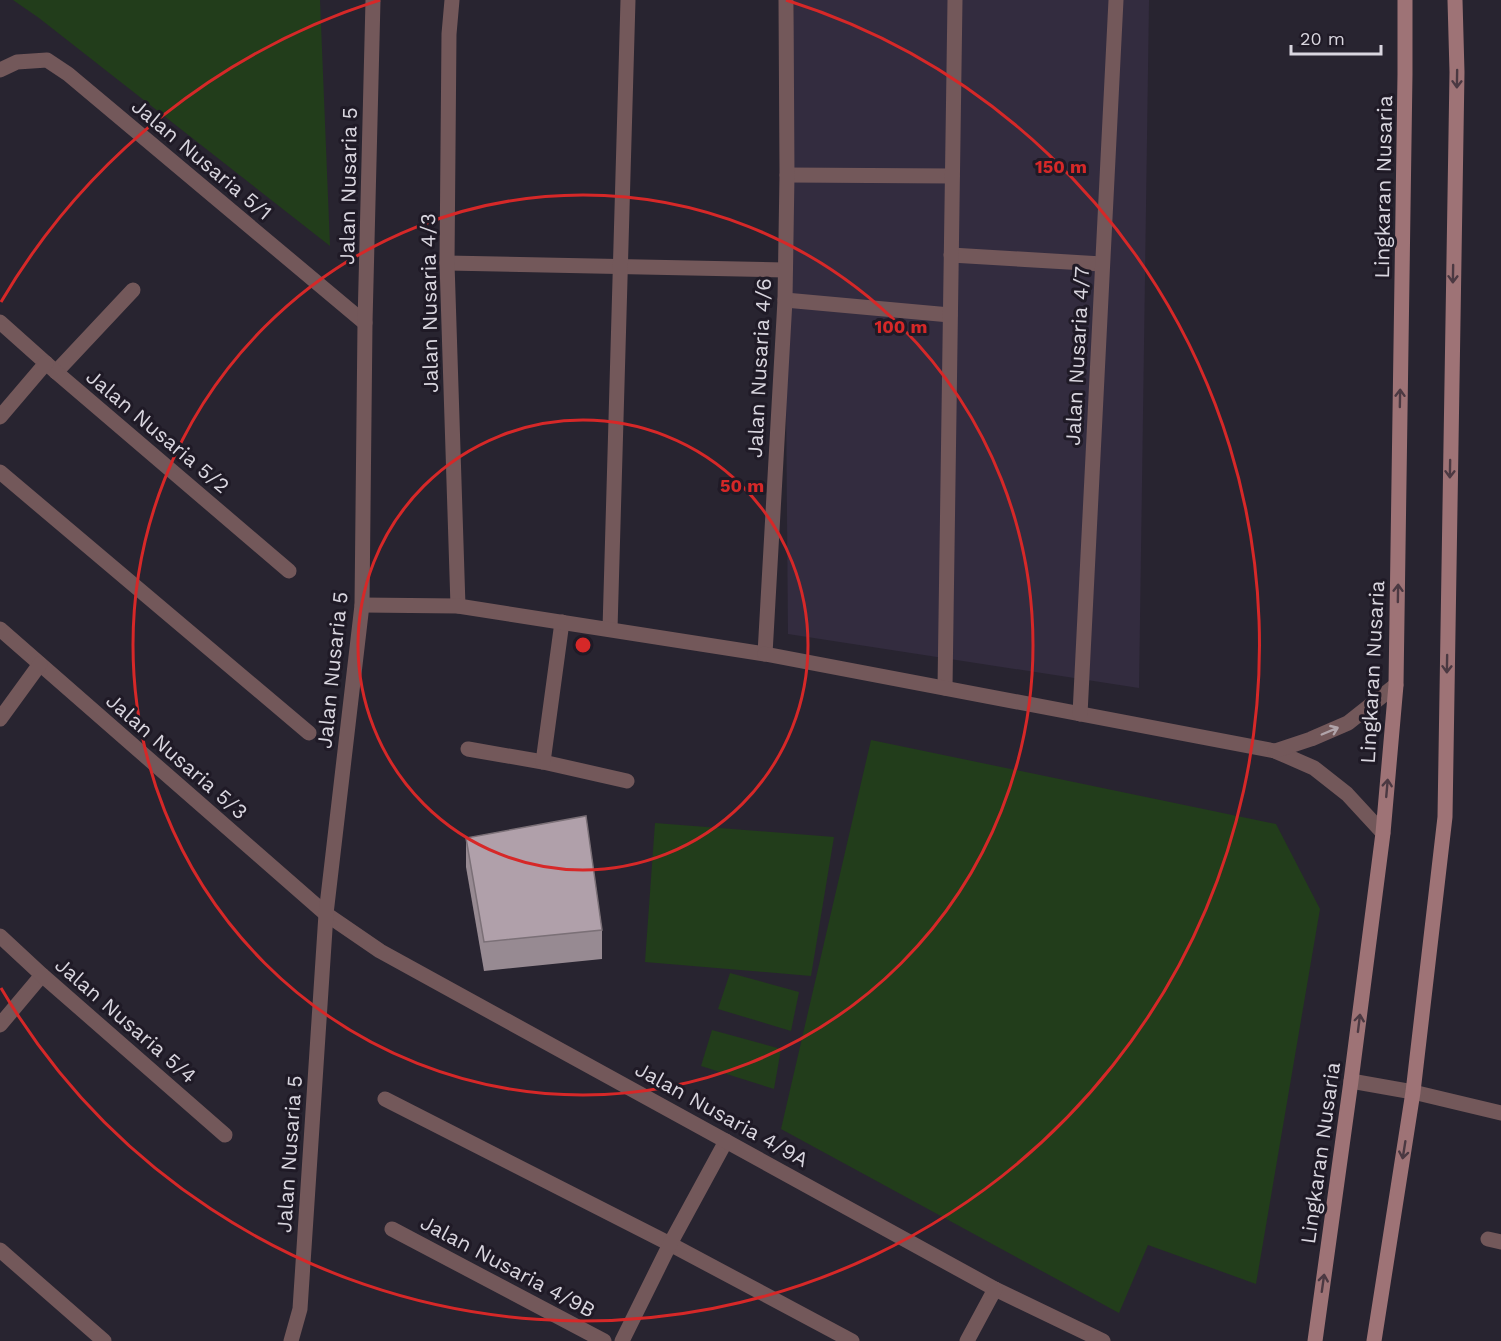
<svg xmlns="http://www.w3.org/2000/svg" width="1501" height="1341" font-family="'Work Sans',sans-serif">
	<rect width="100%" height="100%" fill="#282430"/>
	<polygon fill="#332c3f" points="794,0 1149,0 1139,688 788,634 785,270"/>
	<g fill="#223d1b">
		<polygon points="13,0 320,0 330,246 39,18"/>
		<polygon points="871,740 1276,824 1320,909 1256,1284 1148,1245 1119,1313 781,1129"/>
		<polygon points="655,823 834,837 811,976 645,962"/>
		<polygon points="730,973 799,992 791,1031 718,1009"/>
		<polygon points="712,1030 781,1049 774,1089 701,1066"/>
	</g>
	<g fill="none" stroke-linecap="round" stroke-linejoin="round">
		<g stroke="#73585a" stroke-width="15">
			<polyline points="787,175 952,176"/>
			<polyline points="951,255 1102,264"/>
			<polyline points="447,263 785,270"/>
			<polyline points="785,300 950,315"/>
			<polyline points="56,372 133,290"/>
			<polyline points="0,472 309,733"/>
			<polyline points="610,629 628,0"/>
			<polyline points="945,688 955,0"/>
			<polyline points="468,749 543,762 627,781"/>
			<polyline points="543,762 562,622"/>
			<polyline points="0,1025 42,975"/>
			<polyline points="385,1099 670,1244 852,1341"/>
			<polyline points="1488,1239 1501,1242"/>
			<polyline points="622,1341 670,1244 726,1141"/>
		</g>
		<g stroke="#73585a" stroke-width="15">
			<polyline points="452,0 449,34 447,263 458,606"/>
			<polyline points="0,70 17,62 47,60 68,74 365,323"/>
			<polyline points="0,322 56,372 289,571"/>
			<polyline points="0,417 46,363"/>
			<polyline points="362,605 458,606 765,654 785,300 787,175 786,0"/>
			<polyline points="0,629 326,914 380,951 995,1289 1103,1341"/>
			<polyline points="765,654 1275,751 1314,768 1347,794 1383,833"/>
			<polyline points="1080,714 1116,0"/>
			<polyline points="0,719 40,664"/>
			<polyline points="1275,751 1311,739 1348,723 1396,685"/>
			<polyline points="0,936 42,975 225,1135"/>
			<polyline points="1351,1081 1413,1092 1501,1113"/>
			<polyline points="392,1229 604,1341"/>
			<polyline points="0,1250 104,1341"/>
			<polyline points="291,1341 300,1309 326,914 362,605 365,323 373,0"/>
			<polyline points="967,1341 995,1289"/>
		</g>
		<g stroke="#9e7376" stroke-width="15">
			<polyline points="1315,1341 1351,1081 1383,833 1396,685 1405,74 1405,0"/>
			<polyline points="1374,1341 1413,1092 1445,817 1457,72 1455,0"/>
		</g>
	</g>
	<polygon fill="#978a92" points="466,838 602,930 602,959 484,971 466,867"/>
	<polygon fill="#b0a0aa" stroke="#7b7077" stroke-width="1.5" points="586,816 602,930 484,942 466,838"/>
	<defs><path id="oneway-shaft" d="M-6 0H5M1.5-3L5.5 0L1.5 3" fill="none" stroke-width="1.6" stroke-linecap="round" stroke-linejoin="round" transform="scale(1.5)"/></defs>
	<g stroke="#4b3942">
		<use href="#oneway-shaft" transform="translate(1457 79) rotate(91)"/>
		<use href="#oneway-shaft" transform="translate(1453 274) rotate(91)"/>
		<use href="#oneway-shaft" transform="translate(1400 398) rotate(-89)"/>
		<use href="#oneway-shaft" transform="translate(1450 469) rotate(91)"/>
		<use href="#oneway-shaft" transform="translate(1398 593) rotate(-89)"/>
		<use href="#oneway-shaft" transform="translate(1447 664) rotate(91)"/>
		<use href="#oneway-shaft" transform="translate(1387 788) rotate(-85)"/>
		<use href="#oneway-shaft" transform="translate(1359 1023) rotate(-83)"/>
		<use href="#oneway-shaft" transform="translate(1404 1150) rotate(99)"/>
		<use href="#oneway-shaft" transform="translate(1323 1283) rotate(-82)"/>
	</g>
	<use stroke="#b0a4aa" href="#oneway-shaft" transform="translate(1330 731) rotate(-23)"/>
	<g fill="none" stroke="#d62828" stroke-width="3">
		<circle cx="583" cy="645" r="225"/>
		<circle cx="583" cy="645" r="450"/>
		<path d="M1 302A676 676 0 0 1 380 0M786 0A676 676 0 1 1 1 988"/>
	</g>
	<g text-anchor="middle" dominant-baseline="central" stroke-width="6" stroke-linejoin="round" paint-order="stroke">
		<g font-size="21" fill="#d9d6df" stroke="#1f1a26">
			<text transform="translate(202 159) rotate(40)">Jalan Nusaria 5/1</text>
			<text transform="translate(348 186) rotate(-89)">Jalan Nusaria 5</text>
			<text transform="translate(1383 187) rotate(-89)">Lingkaran Nusaria</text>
			<text transform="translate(429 303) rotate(-91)">Jalan Nusaria 4/3</text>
			<text transform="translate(1077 356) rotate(-87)">Jalan Nusaria 4/7</text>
			<text transform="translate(759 368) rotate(-87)">Jalan Nusaria 4/6</text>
			<text transform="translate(158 431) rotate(40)">Jalan Nusaria 5/2</text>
			<text transform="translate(332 670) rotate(-84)">Jalan Nusaria 5</text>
			<text transform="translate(1372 672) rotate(-87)">Lingkaran Nusaria</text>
			<text transform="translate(177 756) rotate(41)">Jalan Nusaria 5/3</text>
			<text transform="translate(126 1020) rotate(41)">Jalan Nusaria 5/4</text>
			<text transform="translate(722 1114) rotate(29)">Jalan Nusaria 4/9A</text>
			<text transform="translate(1320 1153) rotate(-82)">Lingkaran Nusaria</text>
			<text transform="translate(289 1154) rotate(-86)">Jalan Nusaria 5</text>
			<text transform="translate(508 1266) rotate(28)">Jalan Nusaria 4/9B</text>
		</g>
	</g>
	<circle cx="583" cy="645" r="9" fill="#d62828" stroke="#1f1a26" stroke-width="3"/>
	<g font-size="18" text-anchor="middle" font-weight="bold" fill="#d62828" stroke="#1f1a26" stroke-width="6" stroke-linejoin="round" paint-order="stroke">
		<text x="1061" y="173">150 m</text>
		<text x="901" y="333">100 m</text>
		<text x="742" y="492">50 m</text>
	</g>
	<path d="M1291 45v9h90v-9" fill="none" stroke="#d9d6df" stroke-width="3"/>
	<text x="1300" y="45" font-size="18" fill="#d9d6df" stroke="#1f1a26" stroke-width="4.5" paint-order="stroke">20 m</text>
</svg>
